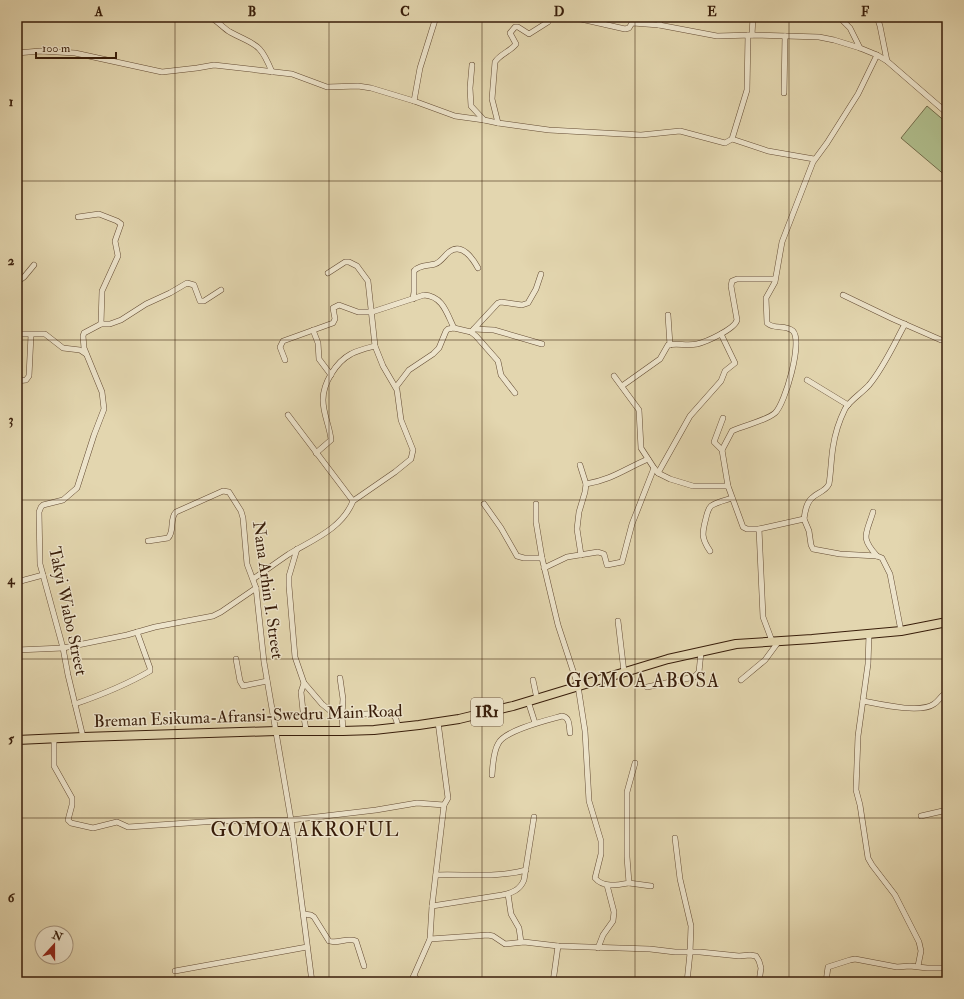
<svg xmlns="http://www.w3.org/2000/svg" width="964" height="999" font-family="'IM FELL Double Pica',serif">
	<rect width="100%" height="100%" fill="#e3d6af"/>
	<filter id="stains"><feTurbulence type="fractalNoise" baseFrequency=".005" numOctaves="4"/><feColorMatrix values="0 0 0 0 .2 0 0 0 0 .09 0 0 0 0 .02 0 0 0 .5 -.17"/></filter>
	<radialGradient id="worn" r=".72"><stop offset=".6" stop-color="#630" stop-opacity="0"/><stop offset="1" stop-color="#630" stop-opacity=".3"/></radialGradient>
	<polygon fill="#b0be8d" stroke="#746e4c" points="927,106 947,123 947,177 901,138"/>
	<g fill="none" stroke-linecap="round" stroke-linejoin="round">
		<polyline stroke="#96b9a8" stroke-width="10" points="945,17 947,20"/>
		<defs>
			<g id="street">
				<path d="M210 17C218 21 223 28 230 32 256 46 260 42 272 72"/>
				<polyline points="572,17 625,29 629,28 632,23 633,23 659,25 717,36 752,35 819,37 834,40 860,48 877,55 887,61 947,113"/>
				<polyline points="839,17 850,28 860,48"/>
				<polyline points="877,17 880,26 887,61"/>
				<polyline points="659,25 660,17"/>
				<polyline points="752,35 753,17"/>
				<polyline points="17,53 40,51 75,53 162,72 197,68 214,65 292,74 327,87 358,86 371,88 414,101 455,116 484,120"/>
				<polyline points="472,65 470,88 471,106 484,120 498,123 549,130 641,135 680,131 725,143 732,139 747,90 748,35"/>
				<polyline points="784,93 785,36"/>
				<polyline points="414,101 420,68 436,17"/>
				<path d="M498 123 492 99 495 62C500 54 511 51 516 44L510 33 515 27H518L529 34 548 22 550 17"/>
				<polyline points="732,139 768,151 814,159"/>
				<polyline points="78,217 99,214 117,221 121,224 115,241 118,256 102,291 101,324"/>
				<polyline points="328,273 345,262 349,262 357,266 368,281 375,346 383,366 397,390 401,420 413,450 411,459 395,472 353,501"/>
				<polyline points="17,282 24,277 34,265"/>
				<polyline points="843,295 893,319 941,340"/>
				<path d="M413 299 414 292V271C419 265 428 266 435 264 441 262 444 256 449 252 462 242 473 259 478 268"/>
				<polyline points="668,315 670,345"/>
				<polyline points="474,329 494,330 542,344"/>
				<polyline points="313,330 318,343 319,359 331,375"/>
				<polyline points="471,332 498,303 501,302 522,305 528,303 536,289 541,274"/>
				<polyline points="17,334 45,334 63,348 80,350 86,354"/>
				<path d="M285 360 280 347 283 341 333 323 335 319 333 308 339 305 358 312H372L424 295C443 296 447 314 454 328"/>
				<polyline points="614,376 639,410 641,448 654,468 658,473 670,479 693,486 728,486"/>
				<polyline points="807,380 848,405"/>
				<polyline points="17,381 26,380 29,376 31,335"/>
				<path d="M622 386 660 359 668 345C677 343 687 346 697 344 706 342 735 329 737 320L731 286 732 281 737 279H775"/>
				<polyline points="396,387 409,370 433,354 439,348 446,331 448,329 454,328 471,332 476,336 498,361 501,375 515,393"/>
				<path d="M723 418 714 442 722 450 728 486 743 527 747 529H759L804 519C805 512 806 503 812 498 818 492 825 492 829 484 831 472 831 459 833 447 835 434 839 421 845 409 849 401 862 393 869 385 884 367 894 344 905 324"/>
				<path d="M722 450 732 431C744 425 766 421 775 413 785 404 803 342 793 331 785 324 774 330 767 323L766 298 775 282 782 242 813 162 827 143 858 94 877 55"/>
				<path d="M316 453 331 440C330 427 323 414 323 400 323 383 336 362 351 354 358 350 367 348 375 346"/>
				<polyline points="580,465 586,484 585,492 579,512 577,529 581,555"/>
				<polyline points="658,473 690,416 721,381 725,371 735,363 721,334"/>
				<path d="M586 484C611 480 625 469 648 459"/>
				<path d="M484 504 501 528 517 556 524 558H542L558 625 578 686 585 731 589 801 601 841V854L595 878C603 888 618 885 629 883L627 857V792L635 763"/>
				<polyline points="536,504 536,522 542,558"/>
				<path d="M873 512C866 535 860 537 877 556"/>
				<polyline points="804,519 809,531 811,545 813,549 840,554 877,556 882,558 890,574 901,631"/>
				<polyline points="759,529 763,617 772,641"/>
				<polyline points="297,549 289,576 289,586 295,657 304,683 301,692 303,711 306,730"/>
				<path d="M710 551C701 538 702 533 706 518 707 514 708 509 711 506 716 502 726 500 732 498"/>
				<polyline points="544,568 567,557 598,552 604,554 607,565 622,562 632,524 654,468"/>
				<path d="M253 579C265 571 277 562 289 554 312 540 342 529 353 501L288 415"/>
				<polyline points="17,582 43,575"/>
				<polyline points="618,621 624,672"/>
				<polyline points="869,634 868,664 858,736 856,790 860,805 868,858 872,865 895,895 919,942 921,951 918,966"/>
				<polyline points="17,650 63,648 127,635 155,627 213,616 221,612 256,588"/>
				<polyline points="236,659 240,681 243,686 267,681"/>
				<polyline points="340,678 343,699 342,715 343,731"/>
				<polyline points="533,680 537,699"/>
				<polyline points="741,680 765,660 779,641"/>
				<path d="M304 683 322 704 333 713 342 715 387 713C396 715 396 718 398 727"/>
				<polyline points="647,687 694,677 699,672 701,652"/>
				<polyline points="528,701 535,723"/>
				<path d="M863 701C879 704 920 714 934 704 937 702 940 698 943 695H947"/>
				<path d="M75 704C101 695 126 685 150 671V668L137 632"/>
				<polyline points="83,737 68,675 63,648 40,564 39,512 41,507 43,505 63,500 77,488 94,435 104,409 102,392 84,348 83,336 84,333 101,324 110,324 121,320 146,304 170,293 187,283 194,285 200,301 204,301 221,290"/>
				<path d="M54 738V766L72 798V805L68 820 71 823 93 828 117 822 128 827 218 821 291 820 264 662 256 588 247 564 243 518 241 511 229 492 223 491 176 512C169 519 175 531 168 538L148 541"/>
				<path d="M492 775C493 764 493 753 498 744 504 730 548 720 562 716 570 717 569 726 570 733"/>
				<polyline points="921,816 947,810"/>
				<polyline points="675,838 680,879 691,926 690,953 687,982"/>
				<path d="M436 875C465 874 498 878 526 870"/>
				<polyline points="629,883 651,886"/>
				<polyline points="508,894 511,914 519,928 521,942"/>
				<path d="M432 906 502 895C512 893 520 890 524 880L534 817"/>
				<path d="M304 914 311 915 314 917 329 941C338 944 348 937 356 941L364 966"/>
				<polyline points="430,939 488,935 493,936 505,944 524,942 558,946 650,949 675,952 700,952 739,956 750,955 756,956 759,961 761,968 759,982"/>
				<polyline points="598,948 603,935 613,921 614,912 607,885"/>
				<polyline points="175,971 307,947"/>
				<polyline points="414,976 420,982"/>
				<polyline points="312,982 291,820 376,810 417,803 444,805"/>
				<polyline points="411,982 430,939 432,906 444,805 448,798 438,722"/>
				<polyline points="553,982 558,946"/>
				<polyline points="826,982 828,967 850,960 855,959 897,967 910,966 927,968 947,968"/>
			</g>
			<polyline id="primary" points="17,740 83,737 276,731 343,731 374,730 419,725 459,719 513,706 668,659 736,644 812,639 901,631 947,622"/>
		</defs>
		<use href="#street" stroke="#634b33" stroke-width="6"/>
		<use href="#primary" stroke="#381d0a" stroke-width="10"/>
		<use href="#street" stroke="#ede4cb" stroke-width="5"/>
		<use href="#primary" stroke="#e3d6af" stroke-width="8"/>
	</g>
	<path fill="none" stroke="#381d0a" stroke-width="1" stroke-opacity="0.55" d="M175 17V982M329 17V982M482 17V982M635 17V982M789 17V982M17 181H947M17 340H947M17 500H947M17 659H947M17 818H947"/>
	<g text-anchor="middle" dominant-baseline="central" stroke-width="3" stroke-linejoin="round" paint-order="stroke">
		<rect fill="#ede4cb" stroke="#6e5944" stroke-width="1" x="471" y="698" width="32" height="28" rx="3"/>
		<g font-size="16" font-weight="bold" fill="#381d0a">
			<text x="487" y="712">IR1</text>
		</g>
		<g font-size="17" fill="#381d0a" stroke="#ede4cb">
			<text transform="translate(268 590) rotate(82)">Nana Arhin I. Street</text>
			<text transform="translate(68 611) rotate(78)">Takyi Wiabo Street</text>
			<text transform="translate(248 716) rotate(-2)">Breman Esikuma-Afransi-Swedru Main Road</text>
		</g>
		<g font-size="19" letter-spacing="1" fill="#381d0a" stroke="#ede4cb">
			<text x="643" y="681">GOMOA ABOSA</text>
			<text x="305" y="830">GOMOA AKROFUL</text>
		</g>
	</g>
	<rect width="964" height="999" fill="none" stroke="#e3d6af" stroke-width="44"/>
	<g transform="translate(54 945) rotate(21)"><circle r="19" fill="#ede4cb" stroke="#a5947e"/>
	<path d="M0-3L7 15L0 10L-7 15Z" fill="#8f2418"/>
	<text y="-6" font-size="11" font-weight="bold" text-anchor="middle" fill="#381d0a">N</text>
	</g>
	<path d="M36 52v6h80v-6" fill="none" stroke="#381d0a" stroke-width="2"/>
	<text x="42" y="52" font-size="12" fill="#381d0a" stroke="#ede4cb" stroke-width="3" paint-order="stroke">100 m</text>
	<rect x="22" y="22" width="920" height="955" fill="none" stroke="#381d0a" stroke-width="1.5"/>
	<g font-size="13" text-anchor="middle" font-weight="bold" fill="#381d0a">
		<text x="99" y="16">A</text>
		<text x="252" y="16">B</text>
		<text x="405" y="16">C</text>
		<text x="559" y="16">D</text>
		<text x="712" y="16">E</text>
		<text x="865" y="16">F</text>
		<text x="11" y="106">1</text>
		<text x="11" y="265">2</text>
		<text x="11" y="424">3</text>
		<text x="11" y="584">4</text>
		<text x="11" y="743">5</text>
		<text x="11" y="902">6</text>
	</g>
	<rect width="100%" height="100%" filter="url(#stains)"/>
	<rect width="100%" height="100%" fill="url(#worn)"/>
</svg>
